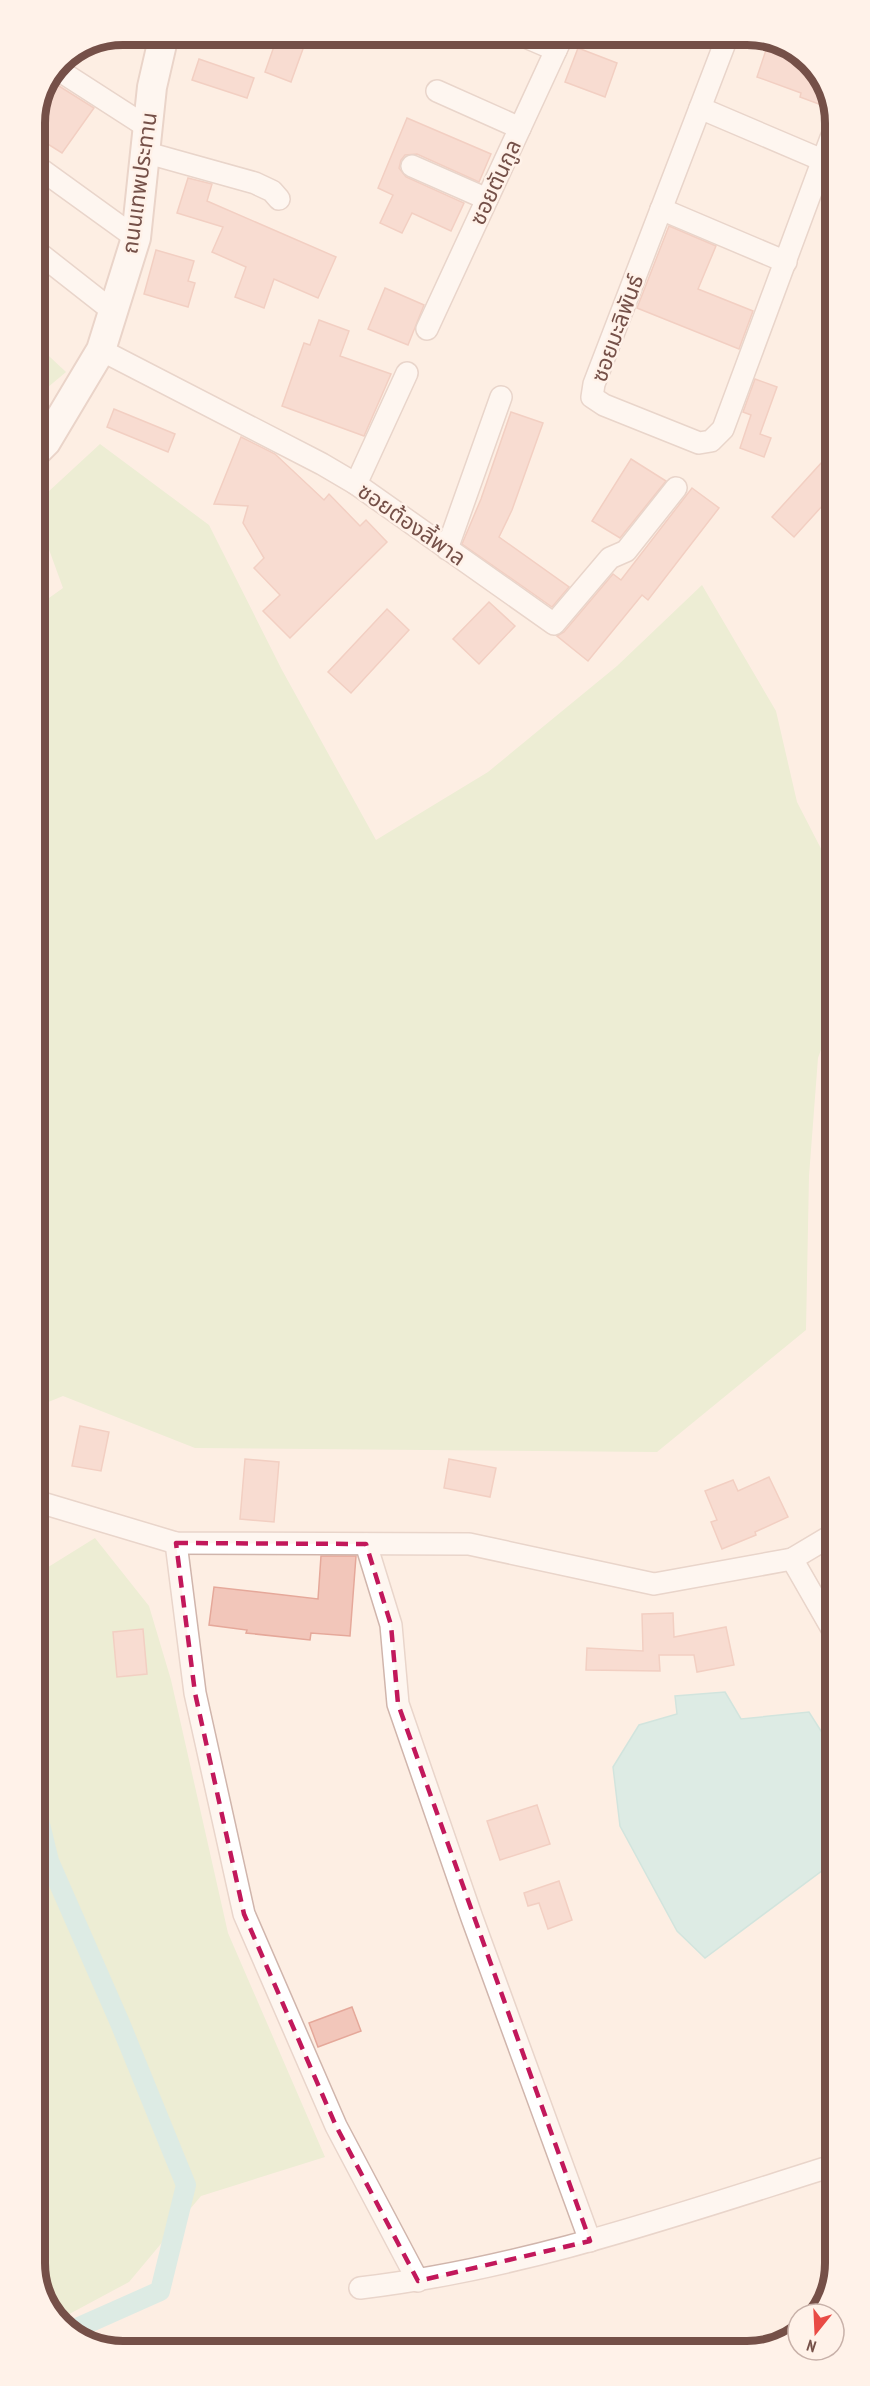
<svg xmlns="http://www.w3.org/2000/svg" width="870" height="2386" font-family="'PT Sans Narrow','Noto Sans Thai',sans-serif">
	<rect width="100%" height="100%" fill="#fdeee3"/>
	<g fill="#d9eac1">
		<polygon points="35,343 66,372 35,398"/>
		<polygon points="100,444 209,525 282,670 376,840 488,772 617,666 702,585 776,711 797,802 833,872 834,1014 818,1058 809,1176 806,1330 657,1452 195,1448 63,1396 36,1407 35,608 63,588 35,511 35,504"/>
		<polygon points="95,1538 149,1606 171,1680 228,1933 325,2157 201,2196 129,2282 60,2319 38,2286 37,1574"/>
	</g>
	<polygon fill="#b7e6e4" stroke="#9dd8d6" stroke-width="1.5" points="725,1692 741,1719 809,1712 835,1753 835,1861 705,1958 677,1931 620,1826 613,1767 639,1725 677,1714 675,1696"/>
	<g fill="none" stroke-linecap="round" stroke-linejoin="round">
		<polyline stroke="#b7e6e4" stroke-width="20" points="37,1812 49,1861 120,2023 186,2185 160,2291 68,2332"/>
	</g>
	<g fill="#f2c6ba" stroke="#e5a89a" stroke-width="1.5">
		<polygon points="278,35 308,35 291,82 265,72"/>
		<polygon points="769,41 805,56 832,100 832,109 800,97 801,93 757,77"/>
		<polygon points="578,48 617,63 605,97 565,82"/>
		<polygon points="199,59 254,78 247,98 192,80"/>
		<polygon points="51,81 94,108 62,153 35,136 35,118"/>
		<polygon points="407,118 491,154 479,182 417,154 405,155 401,160 399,168 406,177 464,203 451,231 412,213 402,233 380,223 393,195 378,188"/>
		<polygon points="188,178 212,184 207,201 336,257 318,298 274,279 264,308 235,297 246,267 212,252 223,227 177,213"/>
		<polygon points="669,226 716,246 698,289 753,311 739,349 637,308"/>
		<polygon points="156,250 194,261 188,281 195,283 188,307 144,294"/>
		<polygon points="385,288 424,305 408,345 368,329"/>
		<polygon points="319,320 349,331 340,356 391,374 364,436 282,406 304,343 310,345"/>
		<polygon points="755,379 777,387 760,434 771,438 764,457 740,448 751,415 743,412"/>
		<polygon points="114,409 175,434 168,452 107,427"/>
		<polygon points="511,412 543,423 512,510 499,537 569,587 552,607 462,544 481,499"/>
		<polygon points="241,437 275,454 324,500 329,494 360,526 366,520 387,542 290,638 263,611 280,595 254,568 264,558 243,523 248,506 214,504"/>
		<polygon points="833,450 833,494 794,537 772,517"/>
		<polygon points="631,459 666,481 620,538 592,521"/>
		<polygon points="692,488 719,508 648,600 642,595 588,661 557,636 564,632 613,574 621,580"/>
		<polygon points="489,602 515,626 479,664 453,639"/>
		<polygon points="387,609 409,630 351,693 328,672"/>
		<polygon points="80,1426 109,1432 101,1471 72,1466"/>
		<polygon points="245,1459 279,1462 274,1522 240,1519"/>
		<polygon points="449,1459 496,1468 490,1497 444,1488"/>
		<polygon points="769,1477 788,1517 755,1532 756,1535 722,1549 711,1522 717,1520 705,1491 733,1480 738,1491"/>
		<polygon points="321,1556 356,1556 350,1636 311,1633 310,1640 246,1633 247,1630 209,1625 214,1587 318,1599"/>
		<polygon points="673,1613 674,1637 726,1627 734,1665 697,1672 694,1655 659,1655 660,1671 586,1670 587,1648 643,1651 642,1614"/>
		<polygon points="143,1629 147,1674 117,1677 113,1632"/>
		<polygon points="537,1805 550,1844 500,1860 487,1821"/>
		<polygon points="559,1881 572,1920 548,1929 539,1903 528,1906 524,1893"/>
		<polygon points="352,2007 361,2031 318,2047 309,2023"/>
	</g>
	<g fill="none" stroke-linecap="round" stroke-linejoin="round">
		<defs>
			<g id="street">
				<polyline points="521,35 556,50"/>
				<polyline points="728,35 594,384 592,397 604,405 699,443 711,441 723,429 831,138"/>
				<polyline points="57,69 147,127"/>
				<polyline points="437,91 520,128"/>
				<polyline points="700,108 822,160"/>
				<polyline points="144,152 255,183 272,191 279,199"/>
				<polyline points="35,165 136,238"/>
				<polyline points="412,166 487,199"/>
				<polyline points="661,209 786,262"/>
				<polyline points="35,250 114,312"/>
				<polyline points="427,329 563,35"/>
				<polyline points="101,350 322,464 356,484 554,624 610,558 626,551 676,488"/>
				<polyline points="356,484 407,373"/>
				<polyline points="447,549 501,397"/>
				<polyline points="37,1503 39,1502 176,1543 469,1544 654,1584 792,1559 834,1534"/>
				<polyline points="176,1543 195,1693 244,1914 336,2126 418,2281"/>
				<polyline points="366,1544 391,1625 398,1704 472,1918 590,2241"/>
				<polyline points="792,1559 835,1634"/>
				<path d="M360 2288C523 2269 679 2214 835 2165"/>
			</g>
			<polyline id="secondary" points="35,453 46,442 101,350 136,238 152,87 164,35"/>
		</defs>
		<use href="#street" stroke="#d0b5ac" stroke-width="24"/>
		<use href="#secondary" stroke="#d3b4a9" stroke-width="32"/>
		<use href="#street" stroke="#fff" stroke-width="21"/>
		<use href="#secondary" stroke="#fff" stroke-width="28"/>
	</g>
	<path d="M0 0H870V2386H0ZM176 1543 366 1544 391 1625 398 1704 590 2241 418 2281 336 2126 244 1914 195 1693Z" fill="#fdeee3" fill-opacity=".55" fill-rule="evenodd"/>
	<path fill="none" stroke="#c2185b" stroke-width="4.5" stroke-dasharray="12 8" stroke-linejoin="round" d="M176 1543 366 1544 391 1625 398 1704 590 2241 418 2281 336 2126 244 1914 195 1693Z"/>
	<g text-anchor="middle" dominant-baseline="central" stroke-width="5" stroke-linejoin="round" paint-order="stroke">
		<g font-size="22" fill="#755048" stroke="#fff2e9">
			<text transform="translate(495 182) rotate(-65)">ซอยตันกูล</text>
			<text transform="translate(139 183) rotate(-82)">ถนนเทพประทาน</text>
			<text transform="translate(617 328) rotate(-70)">ซอยมะลิพันธ์</text>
			<text transform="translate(412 524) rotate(35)">ซอยต้องลี้พาล</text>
		</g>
	</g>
	<path d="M0 0H870V2386H0ZM123 45H747A78 78 0 0 1 825 123V2263A78 78 0 0 1 747 2341H123A78 78 0 0 1 45 2263V123A78 78 0 0 1 123 45Z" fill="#fff2e9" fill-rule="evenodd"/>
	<path fill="none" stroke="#755048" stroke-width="8" d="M123 45H747A78 78 0 0 1 825 123V2263A78 78 0 0 1 747 2341H123A78 78 0 0 1 45 2263V123A78 78 0 0 1 123 45Z"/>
	<g transform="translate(816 2332) rotate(198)"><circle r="28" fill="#fff2e9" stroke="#c8b1a9" stroke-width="1.5"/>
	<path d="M0-4.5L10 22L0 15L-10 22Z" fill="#e94b45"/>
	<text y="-9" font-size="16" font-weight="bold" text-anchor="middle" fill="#755048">N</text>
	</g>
</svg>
